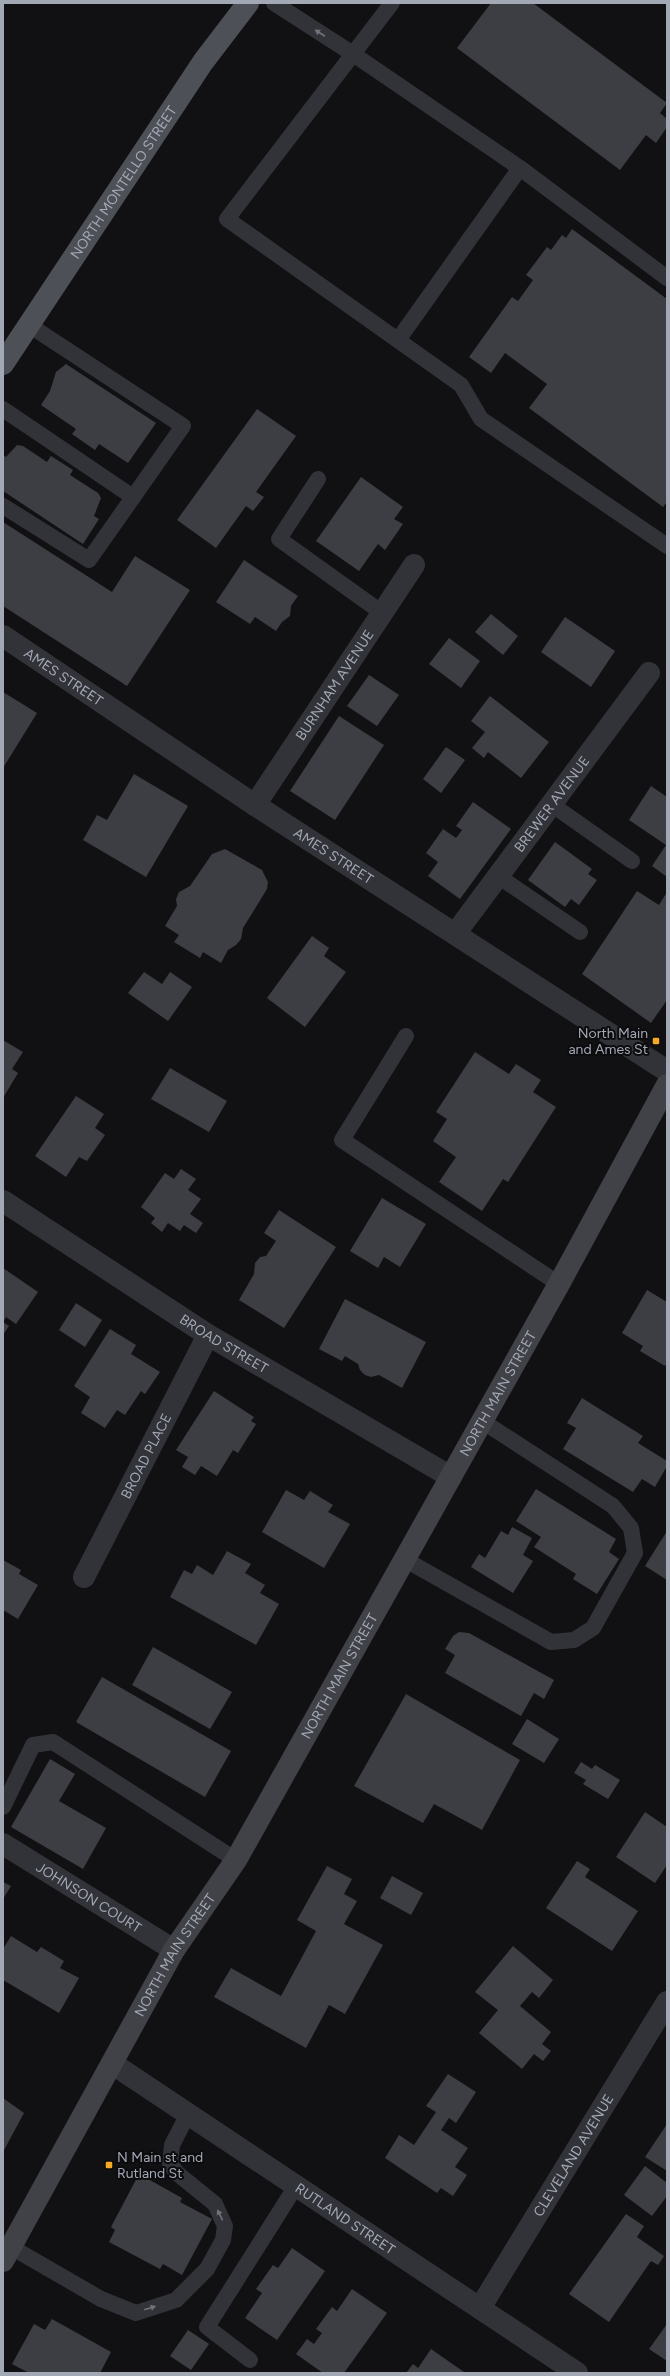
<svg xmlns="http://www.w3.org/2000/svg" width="670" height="2376" font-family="Figtree,sans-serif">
	<rect width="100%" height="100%" fill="#111113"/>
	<g fill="#3d3e43">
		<polygon points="491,3 533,3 667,103 660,113 667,119 667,127 656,143 646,135 620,170 457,48"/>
		<polygon points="572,229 667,299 667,502 663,507 529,408 547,384 505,353 491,373 469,357 512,297 518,301 533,280 526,275 547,247 551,250 562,235 566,238"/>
		<polygon points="66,364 156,423 128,463 99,444 95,450 72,434 76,429 41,405 50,391 56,372"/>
		<polygon points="257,409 296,436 256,492 264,497 253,511 246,506 216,548 177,520"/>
		<polygon points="17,445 23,446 47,462 51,456 73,470 70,475 98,493 101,498 94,516 99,519 83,544 3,491 3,455 6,457"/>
		<polygon points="361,477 403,507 394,519 403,524 385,550 378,544 359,571 316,541"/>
		<polygon points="3,522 112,592 135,556 190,590 127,686 3,606"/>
		<polygon points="244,560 298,596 291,606 290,616 282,622 276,631 255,617 250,624 216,602"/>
		<polygon points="491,614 518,636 503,655 475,632"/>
		<polygon points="565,617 615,651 591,687 541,652"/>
		<polygon points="449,638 480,661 461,688 429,664"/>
		<polygon points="369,675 399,695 377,726 347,706"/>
		<polygon points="3,692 37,713 3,768"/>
		<polygon points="490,696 549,742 521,778 488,752 484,758 472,748 485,732 471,721"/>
		<polygon points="339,716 384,745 335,820 290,791"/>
		<polygon points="446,747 465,760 441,793 423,779"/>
		<polygon points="134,774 188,806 146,877 83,840 97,815 107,820"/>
		<polygon points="651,786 667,797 667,877 652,866 666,845 629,820"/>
		<polygon points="473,802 511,829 460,899 428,876 438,862 426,853 443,829 456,838 462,830 456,826"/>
		<polygon points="555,842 592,869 588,874 597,880 579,905 571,899 565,907 528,880"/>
		<polygon points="225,849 262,870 268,882 267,889 243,928 241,939 236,945 228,950 221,963 203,952 200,958 174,942 179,935 165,926 177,906 176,899 179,892 190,886 212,854"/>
		<polygon points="637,891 659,905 667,892 667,1000 651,1023 582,974"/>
		<polygon points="312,936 329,948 324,956 346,972 305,1027 267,998"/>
		<polygon points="144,972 162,984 170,972 192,987 168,1021 128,993"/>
		<polygon points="3,1040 23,1052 12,1069 18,1073 3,1098"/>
		<polygon points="475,1052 509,1074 516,1064 541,1080 533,1092 556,1107 508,1182 503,1179 482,1211 439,1182 456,1157 433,1141 447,1119 436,1112"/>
		<polygon points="170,1068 227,1101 209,1132 151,1099"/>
		<polygon points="76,1096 104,1114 95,1128 105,1135 87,1161 79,1157 66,1177 35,1156"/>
		<polygon points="181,1169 196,1179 188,1190 201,1199 190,1214 203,1223 196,1233 184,1225 180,1231 168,1223 162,1232 151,1223 155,1218 141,1207 165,1173 174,1179"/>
		<polygon points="382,1198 426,1224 400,1267 384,1257 378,1268 350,1251"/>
		<polygon points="279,1210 336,1247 284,1328 239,1300 254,1274 255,1263 260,1257 266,1256 276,1241 264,1233"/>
		<polygon points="3,1268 38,1292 16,1324 6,1317 3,1322"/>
		<polygon points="647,1290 667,1302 667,1363 665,1366 640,1351 643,1346 622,1333"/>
		<polygon points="345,1299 426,1342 402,1388 379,1375 371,1377 365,1375 360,1370 358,1364 345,1356 342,1361 319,1349"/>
		<polygon points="76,1303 102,1320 85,1347 59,1330"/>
		<polygon points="3,1322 9,1326 3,1335"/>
		<polygon points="110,1329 136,1345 131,1354 160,1372 145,1394 141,1391 125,1415 117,1410 105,1428 81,1413 90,1397 74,1386"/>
		<polygon points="214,1391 254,1417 251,1421 256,1424 238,1453 233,1450 217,1476 201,1466 195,1475 182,1467 188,1457 176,1450"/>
		<polygon points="582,1398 643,1436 638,1443 667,1461 667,1466 655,1487 642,1479 633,1492 563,1449 576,1428 567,1423"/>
		<polygon points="536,1489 616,1539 609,1552 619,1559 597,1594 573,1579 576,1574 534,1547 541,1537 516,1521"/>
		<polygon points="286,1490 304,1500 310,1491 333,1505 328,1512 350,1524 324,1568 262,1532"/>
		<polygon points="512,1527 532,1538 523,1555 533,1561 513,1593 471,1567 479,1554 485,1558 501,1531 508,1535"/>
		<polygon points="667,1531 667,1580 645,1566"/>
		<polygon points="227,1551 251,1564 245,1573 265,1585 260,1593 279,1604 256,1645 170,1597 184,1570 192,1574 197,1565 213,1575"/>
		<polygon points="3,1560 21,1570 19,1574 38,1585 18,1619 3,1610"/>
		<polygon points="459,1632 469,1633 554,1680 544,1699 534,1693 521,1716 445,1673 455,1655 445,1649 453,1636"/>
		<polygon points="153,1647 232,1692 210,1729 132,1685"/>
		<polygon points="102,1677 231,1751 205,1797 76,1722"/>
		<polygon points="406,1694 520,1760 482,1830 434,1804 423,1823 354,1786"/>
		<polygon points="527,1719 559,1739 544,1763 512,1744"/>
		<polygon points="50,1759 75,1774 59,1801 106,1828 83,1869 11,1827"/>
		<polygon points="581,1762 592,1769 595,1765 620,1780 608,1799 583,1784 586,1780 574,1773"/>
		<polygon points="645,1812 667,1827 667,1865 655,1883 616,1857"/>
		<polygon points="577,1861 590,1869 585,1877 638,1911 612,1951 546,1908"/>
		<polygon points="327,1866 352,1879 344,1894 357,1901 344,1924 383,1945 345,2014 329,2005 306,2048 214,1997 231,1968 281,1996 316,1931 297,1920"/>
		<polygon points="392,1876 423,1893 411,1915 380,1898"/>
		<polygon points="3,1882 11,1886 3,1899"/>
		<polygon points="11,1936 37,1952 41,1947 64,1961 60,1968 79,1978 59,2013 3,1980 3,1949"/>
		<polygon points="513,1946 553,1980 539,1998 532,1992 520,2006 551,2032 542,2044 551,2051 543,2061 534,2054 522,2069 479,2033 498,2010 475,1992"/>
		<polygon points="448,2074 476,2092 456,2123 449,2118 441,2130 468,2148 455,2167 467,2175 453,2196 441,2188 437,2193 385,2158 399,2135 414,2145 436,2112 426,2106"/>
		<polygon points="3,2098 24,2113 3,2152"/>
		<polygon points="667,2124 667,2171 645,2157"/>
		<polygon points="645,2166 667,2183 667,2196 652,2216 624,2195"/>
		<polygon points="139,2174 182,2198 180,2202 212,2219 182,2275 163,2264 160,2269 109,2242 115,2230 111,2227"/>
		<polygon points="626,2214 644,2226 637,2237 664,2256 658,2265 651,2261 609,2322 569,2294"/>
		<polygon points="292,2248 325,2271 277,2340 245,2318 262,2293 256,2289 273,2265 278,2268"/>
		<polygon points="352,2289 387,2313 344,2373 323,2373 296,2354 307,2339 314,2344 322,2333 316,2329 332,2307 337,2311"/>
		<polygon points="52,2319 111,2352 100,2373 29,2373 12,2364 34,2324 45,2330"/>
		<polygon points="667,2324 667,2361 649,2349"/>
		<polygon points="188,2330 209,2344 191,2370 170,2356"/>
		<polygon points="431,2349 464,2372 463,2373 406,2373 413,2364 418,2368"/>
	</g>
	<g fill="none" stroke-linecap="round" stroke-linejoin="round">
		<g stroke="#323338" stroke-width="16">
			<polyline points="274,3 353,54 520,168 398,340"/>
			<polyline points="392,3 227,219 461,385 481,419 667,546"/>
			<polyline points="520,168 667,278"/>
			<polyline points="3,409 133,497"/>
			<polyline points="318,479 279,539 381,612"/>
			<polyline points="3,506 89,560 183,426 29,325"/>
			<polyline points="551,804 632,861"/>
			<polyline points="498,876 580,932"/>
			<polyline points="406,1036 342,1140 559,1284"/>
			<polyline points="404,1559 551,1642 574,1640 593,1628 635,1553 631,1528 613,1506 482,1421"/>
			<polyline points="3,1807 33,1745 53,1742 236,1860"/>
			<polyline points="11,2247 101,2299 136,2313 176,2300 207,2269 223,2240 225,2226 215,2204 178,2174 170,2164 172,2145 188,2114"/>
			<polyline points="250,2360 207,2327 296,2186"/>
		</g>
		<g stroke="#323338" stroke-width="22">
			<path id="s1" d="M255 805 414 565"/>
			<path id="s2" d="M455 934 649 673"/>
			<path id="s3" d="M3 1201 208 1335 451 1477"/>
			<path id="s4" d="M84 1577 208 1335"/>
			<path id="s5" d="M3 1844 174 1950"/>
			<path id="s6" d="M113 2064 577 2373"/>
			<path id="s7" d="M480 2308 667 2002"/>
		</g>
		<path stroke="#323338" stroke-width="22" id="s8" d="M3 636 255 805 667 1071"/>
		<path stroke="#404248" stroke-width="22" id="s9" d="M3 2261 174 1950 236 1860 559 1284 667 1085"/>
		<path stroke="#4e5057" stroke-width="22" id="s10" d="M3 364 203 62 248 3"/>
	</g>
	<defs><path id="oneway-solid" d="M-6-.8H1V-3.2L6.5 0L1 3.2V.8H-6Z"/></defs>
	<g fill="#70737c">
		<use href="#oneway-solid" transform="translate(320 33) rotate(-147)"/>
		<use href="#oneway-solid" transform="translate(220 2215) rotate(-116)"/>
		<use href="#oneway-solid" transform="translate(150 2308) rotate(-18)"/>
	</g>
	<g fill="#f5a926" stroke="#0c0c0e" stroke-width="1.5">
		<rect x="652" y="1037" width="8" height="8" rx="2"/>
		<rect x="105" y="2161" width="8" height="8" rx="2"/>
	</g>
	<g text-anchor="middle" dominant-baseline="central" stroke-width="4" stroke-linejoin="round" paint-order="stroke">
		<g font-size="14" fill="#a2a8b4" stroke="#0c0c0e">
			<text stroke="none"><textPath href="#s10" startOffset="218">NORTH MONTELLO STREET</textPath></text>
			<text stroke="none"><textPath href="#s8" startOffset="73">AMES STREET</textPath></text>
			<text stroke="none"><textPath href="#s1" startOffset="144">BURNHAM AVENUE</textPath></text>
			<text stroke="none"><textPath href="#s2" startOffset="162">BREWER AVENUE</textPath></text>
			<text stroke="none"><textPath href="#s8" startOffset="397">AMES STREET</textPath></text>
			<text stroke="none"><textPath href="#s3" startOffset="263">BROAD STREET</textPath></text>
			<text stroke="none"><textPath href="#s9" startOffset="999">NORTH MAIN STREET</textPath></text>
			<text stroke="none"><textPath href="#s4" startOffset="136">BROAD PLACE</textPath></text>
			<text stroke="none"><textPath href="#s9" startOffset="675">NORTH MAIN STREET</textPath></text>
			<text stroke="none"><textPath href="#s5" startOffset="101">JOHNSON COURT</textPath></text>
			<text stroke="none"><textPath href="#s9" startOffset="351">NORTH MAIN STREET</textPath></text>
			<text stroke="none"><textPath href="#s7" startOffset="179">CLEVELAND AVENUE</textPath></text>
			<text stroke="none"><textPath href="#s6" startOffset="279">RUTLAND STREET</textPath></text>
		</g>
		<g font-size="14" fill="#a2a8b4" stroke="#0c0c0e" text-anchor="end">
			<text x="648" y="1033">North Main<tspan x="648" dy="16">and Ames St</tspan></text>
			<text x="117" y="2157" text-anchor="start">N Main st and<tspan x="117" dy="16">Rutland St</tspan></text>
		</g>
	</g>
	<rect width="670" height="2376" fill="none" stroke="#a2a8b4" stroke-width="8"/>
</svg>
